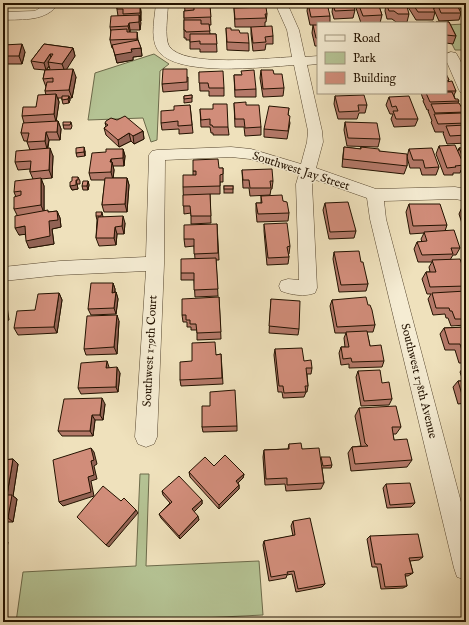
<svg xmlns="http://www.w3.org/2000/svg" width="469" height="625" font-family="'IM FELL English',serif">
	<rect width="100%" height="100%" fill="#efe1bc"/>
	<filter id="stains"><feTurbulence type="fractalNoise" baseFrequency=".005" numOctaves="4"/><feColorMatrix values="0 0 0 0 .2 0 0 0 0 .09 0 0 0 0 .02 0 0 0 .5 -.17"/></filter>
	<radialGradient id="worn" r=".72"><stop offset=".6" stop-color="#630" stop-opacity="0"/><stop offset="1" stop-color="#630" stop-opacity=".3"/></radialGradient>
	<g fill="#b5c394" stroke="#6c6a4a">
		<polygon points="464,24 466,27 466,50 455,50 446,32 446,25"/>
		<polygon points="154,54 169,64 160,71 157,140 151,142 143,118 88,120 95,73"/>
		<polygon points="140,474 149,474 146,566 259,561 263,615 121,622 16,622 23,572 136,566"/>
	</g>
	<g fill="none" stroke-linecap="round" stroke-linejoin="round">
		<defs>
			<g id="street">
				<path d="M47 3H59C46 22 24 19 3 20V12L35 11Z"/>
				<path d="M156 3H168C168 14 164 37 169 46 183 68 268 58 292 57L287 30 275 3H287L299 30 305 57 318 56V64L307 65 322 131 323 142 316 168 376 189 455 187 466 189V201L455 199 384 201 386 219 466 521V580L457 577 454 568 370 219 367 198 313 179 312 184 317 288 315 293C304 297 292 295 281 291L279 286 281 281 288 279 299 280 296 184 299 174 250 159 231 157 165 160 164 264 157 437 154 444 146 447 138 444 135 437 146 271 60 275 3 281V267L60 261 146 257 149 155 152 151 157 150 231 147 251 149 301 164 307 142 308 131 294 65C265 67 173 78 157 49 150 36 155 17 156 3Z"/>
				<path d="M451 52 456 53C465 67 466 78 466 94L461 93 459 90 446 60V54Z"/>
			</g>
		</defs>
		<use href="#street" stroke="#56462f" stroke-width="1"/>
		<use href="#street" fill="#f5ecd3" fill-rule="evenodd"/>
	</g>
	<g fill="#b47969" stroke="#231200" fill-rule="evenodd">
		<polygon points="116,3 141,3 141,5 140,5 141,12 140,30 130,30 130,32 138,40 141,48 142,56 133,57 133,60 117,63 113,48 112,48 110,40 111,32 110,27 118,16"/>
		<polygon points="184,3 209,3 210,6 211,25 209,25 210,34 216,34 217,52 200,52 200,49 190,49 190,40 186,40 186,38 184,38 184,11 185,11"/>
		<polygon points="240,3 262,3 262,7 267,14 266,22 265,22 265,26 273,36 273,44 266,44 265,50 253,51 251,34 251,27 235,27 234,8 245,8 245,6 240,6"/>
		<polygon points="308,3 330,16 330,23 318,23 318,46 315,46 312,33 313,25 310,25 307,11"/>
		<polygon points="357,3 378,3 382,15 380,23 385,23 361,23 356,8"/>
		<polygon points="386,3 409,14 407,22 396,22 392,19 387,19 385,11"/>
		<polygon points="409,3 431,3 434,9 435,3 456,3 461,13 459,20 439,21 435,12 433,20 416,20 408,7"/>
		<polygon points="460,3 466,3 466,17 465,17 459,6"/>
		<polygon points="333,4 355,10 353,18 334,19 332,12"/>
		<polygon points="436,22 449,22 456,36 453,44 446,43 446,23 436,23"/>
		<polygon points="226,28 231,30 249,43 249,51 227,50"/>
		<path d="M44 44 73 48 75 56 66 69 76 77 72 98H70V100L69 103 63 104 62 100V98H58L59 102 56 121H58L61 129 60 140H49L48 148 53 156 52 178 41 179 44 186V211L49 212 57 211 60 218 61 227 52 229 54 244 29 248 25 234 19 235 17 215 14 209 16 197 14 192 33 179 30 172V169L18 170 15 162 30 150 27 142V141H24L21 133 24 123 22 116 36 107 46 95 45 91 46 87 43 79 45 70 34 69 31 61ZM49 66 50 69 47 70Z"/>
		<polygon points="3,45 25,52 22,64 3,64"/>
		<polygon points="261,70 274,74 284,88 283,96 263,97 260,78"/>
		<polygon points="199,72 224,88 224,96 209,96 209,91 200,91"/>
		<polygon points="446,74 449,80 448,81 456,91 454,95 455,99 459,101 458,103 462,108 466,112 464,117 466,121 466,143 447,144 443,133 444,132 435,132 431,122 432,121 428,111 429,110 427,110 423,101 424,99 423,99 421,93 446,93"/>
		<polygon points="234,75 241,75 256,89 256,97 235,97"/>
		<polygon points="188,77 188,90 163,92 162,84"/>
		<polygon points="192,95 192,102 184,103 184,96"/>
		<polygon points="335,96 367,105 365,113 359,113 357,119 338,119 334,104"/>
		<polygon points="389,97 418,119 415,126 394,127 391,119 393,114 390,114 386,105"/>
		<polygon points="234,103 246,105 261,127 261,135 245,136 244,127 235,127"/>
		<polygon points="190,105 193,133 179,134 179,129 162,130 161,123 174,110"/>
		<polygon points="289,108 288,115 290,123 287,139 264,137 264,129"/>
		<polygon points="200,109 228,127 229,135 213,135 213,133 211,133 210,127 201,127"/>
		<polygon points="71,122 72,126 71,129 64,129 63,125"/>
		<polygon points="345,122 380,139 378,147 347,146 344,130"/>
		<polygon points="105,123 143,131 144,139 134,144 131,141 119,147 106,135 104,128 106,126"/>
		<polygon points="439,146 458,151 459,148 466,148 466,177 464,177 461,170 460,173 453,173 453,175 444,175 436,154"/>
		<polygon points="344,147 360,149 361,147 379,151 407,157 409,149 439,167 436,175 422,175 420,168 410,168 407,157 407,166 404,174 342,167 343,155"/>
		<polygon points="123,149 125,156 124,166 113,166 114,170 113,178 127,178 129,185 127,212 104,212 102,205 105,180 91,180 89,173 106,152"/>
		<polygon points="85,151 85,156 77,157 76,153"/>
		<polygon points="223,168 223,182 220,182 220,194 210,194 211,223 191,224 191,213 184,214 183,187 193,175 193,171"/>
		<polygon points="242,170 273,181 272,189 271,189 270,195 250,196 249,188 243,188"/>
		<polygon points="78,177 80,181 80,184 77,184 78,189 72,190 70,186"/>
		<polygon points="88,181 89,185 88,190 83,190 82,186"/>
		<rect x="224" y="186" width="9" height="7"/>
		<polygon points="261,196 283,201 289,213 288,221 257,222 256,211 256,203 261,203"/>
		<polygon points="325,203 356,231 354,238 329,239 323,210"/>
		<polygon points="409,204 447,225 445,231 460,248 456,255 453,255 450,260 466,276 466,325 451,326 448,318 446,318 445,314 433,315 428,299 431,294 427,294 422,279 426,272 430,272 429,267 432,262 418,262 414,249 417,242 422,242 421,239 424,233 410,234 406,212"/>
		<polygon points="466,206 466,236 459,214 462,207"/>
		<polygon points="102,212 103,217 125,223 124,234 117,234 116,245 99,246 96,238 97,220 96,216"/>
		<polygon points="217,224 219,260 216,260 218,296 195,297 194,280 181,280 181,273 195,259 194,246 185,247 184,239"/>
		<polygon points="264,224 290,246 289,254 288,254 289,257 288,264 267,265 264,231"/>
		<polygon points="334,252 361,262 368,284 366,291 339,292 333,259"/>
		<polygon points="113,283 115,289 115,292 116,292 118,299 116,314 91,315 88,309"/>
		<polygon points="59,293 62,300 57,333 18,335 14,328 35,310"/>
		<polygon points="219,297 221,339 197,340 197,330 191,330 191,327 187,327 187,322 183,322 182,315"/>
		<polygon points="271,299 299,329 298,335 269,333"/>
		<polygon points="332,300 368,305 375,325 373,332 367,332 370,346 384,361 382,367 349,368 349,364 341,365 339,353 341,347 345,347 344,338 346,333 335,333 330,306"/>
		<polygon points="119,321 117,354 86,355 84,349"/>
		<polygon points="466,327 466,363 459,363 455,350 445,350 440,334 444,328"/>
		<polygon points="275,349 304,361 312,368 311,374 307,374 308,386 307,392 306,392 304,397 283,398 282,392 278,392 274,355"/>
		<polygon points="221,354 223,384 181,386 180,380 192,361 216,355"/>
		<polygon points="464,366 466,366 466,403 458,404 453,387 458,381 463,381 460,372"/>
		<polygon points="358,371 382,383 392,399 389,405 361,406 356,377"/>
		<polygon points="120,373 118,392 81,394 78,388"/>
		<polygon points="105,404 103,420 95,420 93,436 62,436 58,431"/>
		<polygon points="210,406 237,426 237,431 203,432 202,427"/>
		<polygon points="359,408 401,427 396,434 393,434 394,440 412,460 407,467 351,471 348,453 352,447 361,446 355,416"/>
		<polygon points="466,435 466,450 463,439"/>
		<polygon points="289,444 302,449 320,459 321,457 332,465 331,468 322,468 324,483 321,489 286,491 285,484 265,485 263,457 264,450 288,449"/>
		<polygon points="13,459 18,464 13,496 17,499 13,522 3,522 3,460"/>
		<polygon points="214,466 244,474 243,478 238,483 239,485 239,489 219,509 190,477 189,472"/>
		<polygon points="386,484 415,503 411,507 387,508 383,488"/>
		<polygon points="162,491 202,500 202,504 194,512 199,520 180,539 161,518 159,514 170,503 163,495"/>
		<polygon points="293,521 325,584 322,587 296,592 292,574 287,575 286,578 269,581 263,545 264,541 293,536 291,526"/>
		<polygon points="370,536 423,557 419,560 410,561 413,573 408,576 405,576 407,586 403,588 381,589 377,567 372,567 367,539"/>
	</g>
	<g fill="#926355" stroke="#231200">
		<polygon points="140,4 141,12 141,21 140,13"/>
		<polygon points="139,15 141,23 140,30 139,22"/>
		<polygon points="129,23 130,30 130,34 128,26"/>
		<polygon points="137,32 138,40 138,47 137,39"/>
		<polygon points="22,44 25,52 22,64 19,56"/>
		<polygon points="73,48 75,56 65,72 62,64"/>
		<polygon points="141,48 142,56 133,57 133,60 117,63 115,55 131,49"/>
		<polygon points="50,54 52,62 48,62 49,66 46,70 44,63"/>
		<polygon points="73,69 76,77 72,98 69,90"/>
		<polygon points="56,94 59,102 56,122 54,114"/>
		<polygon points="69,96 70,100 69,103 68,99"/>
		<polygon points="58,121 61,129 60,140 57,132"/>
		<polygon points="143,131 144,139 134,144 133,136"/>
		<polygon points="46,132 49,140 47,149 45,141"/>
		<polygon points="129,133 131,141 119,147 118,140"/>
		<polygon points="84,147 85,151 85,156 84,152"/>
		<polygon points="50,148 53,156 52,178 49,170"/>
		<polygon points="123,149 125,156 124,166 123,158"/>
		<polygon points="111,159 112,165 112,162 114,170 113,180 111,172 110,162"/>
		<polygon points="41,178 44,186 44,213 41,205"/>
		<polygon points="127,178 129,185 127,212 125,204"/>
		<polygon points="76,180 78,189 72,190 70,186"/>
		<polygon points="88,181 89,185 88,190 87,186"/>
		<polygon points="57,211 60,218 61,227 52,229 54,244 29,248 26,241 49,221"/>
		<polygon points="123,216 125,223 124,234 122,226"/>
		<polygon points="25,226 28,234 19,235 15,228"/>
		<polygon points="115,227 117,234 116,245 114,238"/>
		<polygon points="113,283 115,289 114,299 112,293"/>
		<polygon points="116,292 118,299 116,314 114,308"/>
		<polygon points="59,293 62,300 57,333 54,327"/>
		<polygon points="3,294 6,299 9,320 3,322"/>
		<polygon points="117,315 119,321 117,354 114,347"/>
		<polygon points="107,361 109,367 109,374 106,368"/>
		<polygon points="117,367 120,373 118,392 116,387"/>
		<polygon points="102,398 105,404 103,420 100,415"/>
		<polygon points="92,415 95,420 93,436 90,431"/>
		<polygon points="91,448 94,452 97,464 94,466 97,479 91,481 94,496 63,506 59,502 88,477 91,461"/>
		<polygon points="13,459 18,464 13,496 17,499 13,522 8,518 7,495"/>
		<polygon points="244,474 243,478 236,485 236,481"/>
		<polygon points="239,485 239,489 219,509 219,505"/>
		<polygon points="202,500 202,504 193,513 192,509"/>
		<polygon points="136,510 138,513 109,547 106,545"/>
		<polygon points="198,516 199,520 180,539 179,536"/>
		<polygon points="3,539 8,542 3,574"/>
	</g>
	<g fill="#d18d7a" stroke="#231200">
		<polygon points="118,3 139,3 139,4 140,4 140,13 123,14 123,9 117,9"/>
		<rect x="194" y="3" width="15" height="2"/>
		<polygon points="245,3 262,3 263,5 246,5"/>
		<polygon points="308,3 327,3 330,16 311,17"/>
		<polygon points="339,3 353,3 355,10 335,11 333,4"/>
		<polygon points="358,3 378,3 382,15 363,16"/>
		<polygon points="386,3 406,3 409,14 398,14 394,11 389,11"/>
		<polygon points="412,3 431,3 435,12 418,12"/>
		<polygon points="437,3 456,3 461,13 441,13"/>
		<polygon points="210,6 211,17 184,18 184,11 194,10 194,7"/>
		<polygon points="266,7 267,14 265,14 266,18 235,19 234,8"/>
		<polygon points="139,15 139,22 129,23 128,26 110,27 111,16"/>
		<polygon points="184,20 201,20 201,24 209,24 210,31 186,32 185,30 184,30"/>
		<polygon points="434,22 434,23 420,23"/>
		<polygon points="436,22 449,22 456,36 446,35 446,23 437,23"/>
		<polygon points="313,25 318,25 318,38 316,38"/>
		<polygon points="272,26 273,36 265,37 266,42 253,43 251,27"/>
		<polygon points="226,28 231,28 231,30 239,30 240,33 248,33 249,43 227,42"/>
		<polygon points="127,29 127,32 137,32 137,39 110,40 111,30"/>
		<polygon points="190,34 216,34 217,44 200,44 200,41 190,42"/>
		<polygon points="138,40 141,48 131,49 132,52 115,55 112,45"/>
		<polygon points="22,44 19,56 3,56 3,45"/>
		<polygon points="44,44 73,48 62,64 48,62 53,54 50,54 44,63 31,61"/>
		<polygon points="73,69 69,90 45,91 47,82 53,82 53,78 43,79 45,70"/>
		<polygon points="163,69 187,69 187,82 162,84"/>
		<polygon points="254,70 256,89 235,90 234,75 242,75 241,71"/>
		<polygon points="261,70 273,70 274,74 282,74 284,88 263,89"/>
		<polygon points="223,71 224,88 209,88 208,83 199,83 199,72"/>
		<polygon points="446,74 449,80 446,81"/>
		<polygon points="452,81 456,91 446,91 446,82"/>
		<polygon points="446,92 452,92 455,99 458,99 459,101 430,102 426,93 446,93"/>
		<polygon points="56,94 54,114 22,116 23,107 36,107 38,95"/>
		<polygon points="192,95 192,98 184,99 184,96"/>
		<polygon points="364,95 367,105 358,105 359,111 339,112 335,96"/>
		<polygon points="62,96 69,96 68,99 62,100"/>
		<polygon points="409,96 418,119 396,119 393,111 398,111 396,106 392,107 389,97"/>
		<polygon points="246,102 246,105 259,105 261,127 245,128 244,119 235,119 234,103"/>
		<polygon points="459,103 462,108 464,108 466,112 435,113 431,104"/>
		<polygon points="213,104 227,104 228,127 213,127 212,125 210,125 210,119 201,120 200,109 213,109"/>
		<polygon points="190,105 192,125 178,126 178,121 161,123 161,111 174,110 174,106"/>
		<polygon points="269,106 289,108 288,115 290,116 288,131 264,129"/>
		<polygon points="462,113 466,121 466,123 438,124 434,114"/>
		<polygon points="125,116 143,131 133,136 129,133 118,140 104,128 108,125 105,123 106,121 111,118 117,120"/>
		<polygon points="58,121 57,132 46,132 45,141 27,142 29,133 21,133 23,123"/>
		<polygon points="63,122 71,122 70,125 63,125"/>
		<polygon points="345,122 377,123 380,139 348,138"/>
		<polygon points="466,125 466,135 450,136 446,126"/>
		<polygon points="455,145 464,165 455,166 456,167 447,168 439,146"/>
		<polygon points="84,147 84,152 76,153 76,148"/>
		<polygon points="344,147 361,149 361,147 379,149 379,151 407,154 407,166 343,159"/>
		<polygon points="50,148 49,170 30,172 31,161 15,162 16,151"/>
		<polygon points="432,148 439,167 425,168 423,160 413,160 409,149"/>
		<polygon points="459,148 466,148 466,165"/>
		<polygon points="106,149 123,149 123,158 111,159 110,162 112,162 111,172 89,173 92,153 106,152"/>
		<polygon points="218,159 219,168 223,168 223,174 220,175 220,186 183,187 183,175 196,175 196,171 193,171 193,160"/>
		<polygon points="272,169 273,181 270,181 271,188 250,188 249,180 243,180 242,170"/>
		<polygon points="72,177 78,177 78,180 76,180 76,185 70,186 70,182 72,181"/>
		<polygon points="41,178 41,205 14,209 14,197 21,195 21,191 14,192 15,181"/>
		<polygon points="105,178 127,178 125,204 102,205"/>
		<polygon points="83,181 88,181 87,186 82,186"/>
		<rect x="224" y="186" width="9" height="3"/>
		<polygon points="210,194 211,216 191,216 190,206 183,206 183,195"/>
		<polygon points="282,195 283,201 287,202 289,213 258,214 256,203 262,203 261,196"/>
		<polygon points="348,202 356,231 330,232 325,203"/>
		<polygon points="409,204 440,204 447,225 413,226"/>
		<polygon points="466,206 466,217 462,207"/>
		<polygon points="48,210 48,212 57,211 58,220 49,221 50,236 26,241 25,226 15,228 15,216"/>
		<polygon points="96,212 102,212 101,216 96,216"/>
		<polygon points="123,216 122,226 115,227 114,238 96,238 98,217"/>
		<polygon points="287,223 290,246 287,247 289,257 268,258 264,224"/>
		<polygon points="217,224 218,253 194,254 194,239 184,239 184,225"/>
		<polygon points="454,230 460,248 451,248 453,254 422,255 417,242 427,241 424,232"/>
		<polygon points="359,251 361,262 363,262 368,284 341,285 334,252"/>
		<polygon points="216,258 218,289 194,290 194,273 181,273 181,259"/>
		<polygon points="460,259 466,276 466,286 430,287 426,272 436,272 432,260"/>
		<polygon points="91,283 113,283 112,293 116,292 114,308 88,309"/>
		<polygon points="466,291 466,319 455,319 452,311 450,311 449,308 436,308 432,293"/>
		<polygon points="59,293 54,327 14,328 17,311 35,310 38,294"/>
		<polygon points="219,297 221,332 197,333 196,324 190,324 190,320 186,320 186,315 182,315 182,299"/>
		<polygon points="366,297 368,305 370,305 372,310 375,325 337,327 332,300"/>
		<polygon points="271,299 300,301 299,329 269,326"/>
		<polygon points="3,302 4,314 3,314"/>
		<polygon points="117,315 114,347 84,349 87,316"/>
		<polygon points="466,327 466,357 464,357 460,344 449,344 444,328"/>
		<polygon points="367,331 370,346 381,345 384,361 352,362 351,358 343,359 341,347 349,347 346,332"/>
		<polygon points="215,342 216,355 221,354 222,378 180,380 180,362 192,361 192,343"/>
		<polygon points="302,348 304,361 311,360 312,368 306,368 308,386 305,386 306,392 284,393 283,386 279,386 275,349"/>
		<polygon points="107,361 106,368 117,367 116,387 78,388 81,363"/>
		<polygon points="464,366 466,366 466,372"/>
		<polygon points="380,370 382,383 389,382 392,399 364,401 358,371"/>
		<polygon points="458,381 466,381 466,398 463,398"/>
		<polygon points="235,390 237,426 202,427 202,406 210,406 210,392"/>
		<polygon points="102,398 100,415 92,415 90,431 58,431 64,399"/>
		<polygon points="396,406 401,427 392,427 394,440 407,439 412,460 355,464 352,447 368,446 365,443 359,408"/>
		<polygon points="301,443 302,449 319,448 324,483 287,485 287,478 266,479 264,450 289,449 289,444"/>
		<polygon points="91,448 94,460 91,461 94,475 88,477 91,492 59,502 53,460"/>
		<polygon points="225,455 244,474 236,481 239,485 219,505 189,472 205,457 214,466"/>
		<polygon points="321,457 330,457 332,465 323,466"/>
		<polygon points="13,459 7,495 12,495 8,518 3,519 3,460"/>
		<polygon points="179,476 202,500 192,509 198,516 179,536 159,514 172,502 162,491"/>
		<polygon points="410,483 415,503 390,505 386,484"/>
		<polygon points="103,486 121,501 124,498 136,510 106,545 77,517"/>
		<polygon points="310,518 325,584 298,589 294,571 287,572 288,574 271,577 264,541 295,535 293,521"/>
		<polygon points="418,534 423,557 409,558 413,573 405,574 407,586 385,587 381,564 375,564 370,536"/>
	</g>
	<g text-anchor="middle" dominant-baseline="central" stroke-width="3" stroke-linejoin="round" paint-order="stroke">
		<g font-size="12" fill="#231200" stroke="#f5ecd3">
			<text transform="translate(301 171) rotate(18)">Southwest Jay Street</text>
			<text transform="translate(150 351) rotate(-87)">Southwest 179th Court</text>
			<text transform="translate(419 381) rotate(76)">Southwest 178th Avenue</text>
		</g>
	</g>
	<rect width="469" height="625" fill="none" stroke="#efe1bc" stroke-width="16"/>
	<rect x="4" y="4" width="461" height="617" fill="none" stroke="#231200" stroke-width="2"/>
	<rect x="8" y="8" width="453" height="609" fill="none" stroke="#231200"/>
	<rect x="317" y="22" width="130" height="72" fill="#f5ecd3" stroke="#a1957f"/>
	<rect x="325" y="35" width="20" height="6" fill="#f5ecd3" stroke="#a1957f"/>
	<text x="353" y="42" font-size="12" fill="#231200">Road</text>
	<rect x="325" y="52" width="20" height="12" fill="#b5c394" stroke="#a1957f"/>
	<text x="353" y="62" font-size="12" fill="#231200">Park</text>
	<rect x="325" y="72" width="20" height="12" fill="#d18d7a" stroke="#a1957f"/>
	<text x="353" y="82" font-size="12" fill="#231200">Building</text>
	<rect width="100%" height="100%" filter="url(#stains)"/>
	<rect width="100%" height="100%" fill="url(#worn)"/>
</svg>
